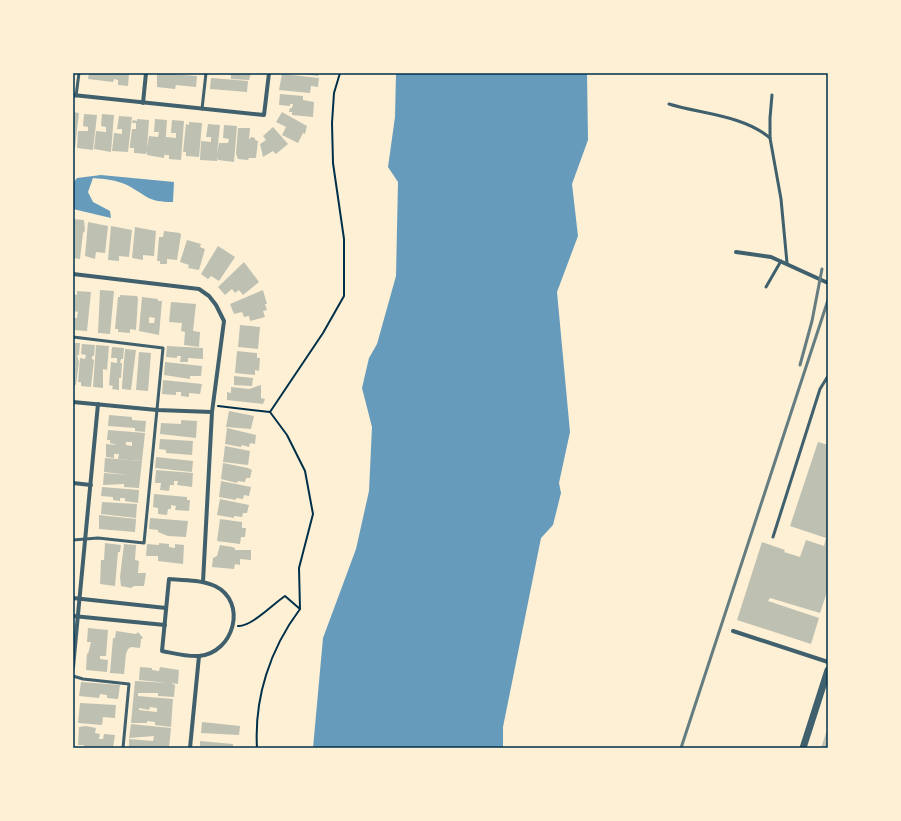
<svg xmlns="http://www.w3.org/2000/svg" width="901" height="821" font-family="Commissioner,sans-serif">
	<rect width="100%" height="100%" fill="#fdf0d5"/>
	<g fill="#669bbc">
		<polygon points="396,73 587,73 588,140 572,184 578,236 557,292 570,432 559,483 561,493 553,525 541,538 503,727 503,748 313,748 323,638 356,549 369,491 372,427 362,388 369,358 377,344 396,276 398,182 388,167 395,117"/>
		<path d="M101 175 174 182 173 202C147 202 148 196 127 185 116 180 105 179 93 178L88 192 93 202 110 211 111 218 73 209V183L77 178Z"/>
	</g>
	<g fill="#bec0b2" fill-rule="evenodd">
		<polygon points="89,73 129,73 128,86 118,85 118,80 114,79 113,82 88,79"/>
		<polygon points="157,73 197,76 196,87 176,85 175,89 157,87"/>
		<polygon points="224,73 251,73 249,80 231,79 231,75"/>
		<polygon points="294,73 319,73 318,76"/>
		<polygon points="282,74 319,78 318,87 311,86 310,93 279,90"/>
		<polygon points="211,78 248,81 247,92 210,89"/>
		<polygon points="280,94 303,96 303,100 314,102 313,117 292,115 292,112 289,112 290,108 292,108 293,104 290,104 290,106 279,105"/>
		<polygon points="73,112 79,113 75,148 73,148"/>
		<polygon points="282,112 307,126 305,134 303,133 298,143 282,135 286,127 276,122"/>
		<polygon points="84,114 97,115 93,150 77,148 78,131 88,131 88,127 83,126"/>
		<polygon points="102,114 114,115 111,152 94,149 96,131 106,132 106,127 101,126"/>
		<polygon points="119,116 132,117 128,152 112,151 114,133 122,134 122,129 117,129"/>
		<polygon points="137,119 149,120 147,148 149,136 158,137 159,132 154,132 155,119 167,120 165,149 166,137 176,138 176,133 171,133 172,120 184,121 181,160 169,159 169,155 165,155 165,152 164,158 147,155 147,151 146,154 134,153 134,148 130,148 130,145 132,129 136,129 136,123 132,123 133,120 137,121"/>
		<polygon points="189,122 202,123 199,157 186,156 186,152 183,152 186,124 189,125"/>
		<polygon points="208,124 220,125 217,154 219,143 228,143 229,139 223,138 224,125 237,126 234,162 218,160 218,157 217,161 200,160 201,141 211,142 211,137 206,137"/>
		<polygon points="273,127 288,144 276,154 273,151 263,157 260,144 266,140 263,136"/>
		<polygon points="238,128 250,128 249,140 251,137 255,138 255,140 258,141 256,158 249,158 248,160 238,159 236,154"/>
		<polygon points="73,219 84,220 85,231 83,233 80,259 73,258"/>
		<polygon points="88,222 108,226 105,253 96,252 95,259 85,256"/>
		<polygon points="111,226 132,230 129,257 119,256 119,261 108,260"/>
		<polygon points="135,227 156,231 154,256 143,255 143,260 132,258"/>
		<polygon points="164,231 180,233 181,235 177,260 167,259 167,264 160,264 160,261 157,261 159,237 163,237"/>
		<polygon points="187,240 201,244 200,247 205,249 199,270 188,268 189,265 180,262"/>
		<polygon points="218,246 235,257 219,281 211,276 208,279 201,274"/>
		<polygon points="244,262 259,282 243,295 239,290 235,293 232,289 225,295 218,287"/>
		<polygon points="100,290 114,291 110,334 98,333"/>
		<polygon points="263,290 267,304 265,304 267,310 263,311 265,317 250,321 249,316 244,317 242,312 234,314 230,304"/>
		<polygon points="77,291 91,292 87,331 73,330 74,318 77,318 78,312 74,311 73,294 77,295"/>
		<polygon points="120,295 137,296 138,299 136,330 130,329 130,333 118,332 118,329 115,329 118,297 120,297"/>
		<path d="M142 297 158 299V301H162L159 335 139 331ZM149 317 155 318 154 323H149Z"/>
		<polygon points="171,302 196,304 193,331 200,332 199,347 184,345 185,332 181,331 182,323 169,322"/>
		<polygon points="240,325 260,327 258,349 238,347"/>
		<polygon points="73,343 80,343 79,355 77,355 79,362 76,385 73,385"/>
		<polygon points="82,344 95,345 94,356 92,356 92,359 94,360 91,387 81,386 81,382 78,382 80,358 85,359 86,355 81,354"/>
		<polygon points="96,345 109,346 107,370 103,369 103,388 93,387"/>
		<polygon points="167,346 203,348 203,359 188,358 188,362 180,362 181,356 177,356 177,358 166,357"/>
		<polygon points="112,347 124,348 123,359 121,359 120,363 122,363 121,378 119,378 119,390 112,389 113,386 109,385 111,362 117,363 117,358 111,358"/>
		<polygon points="125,349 136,350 131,390 122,389 122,386"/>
		<polygon points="237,351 257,353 257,358 260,358 259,371 255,370 255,375 235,373"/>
		<polygon points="139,352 151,353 148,391 136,390"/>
		<polygon points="165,362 202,366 201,376 190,376 190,379 164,375"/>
		<polygon points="234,376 253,378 252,386 234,385"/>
		<polygon points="163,380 202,384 200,394 189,393 189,397 181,396 181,392 176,392 176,395 162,394"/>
		<polygon points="261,385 261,398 265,399 263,404 227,400 227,392 231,393 231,387 249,389"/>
		<polygon points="229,411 254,416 251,429 226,427"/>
		<polygon points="109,415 132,417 132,420 146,421 145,432 135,431 135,428 108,426"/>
		<polygon points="181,420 197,421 196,438 160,434 161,423 181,424"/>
		<polygon points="227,428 256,435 255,444 250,443 249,447 242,445 241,447 225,444"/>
		<path d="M108 430 145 433 142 461 118 459 119 454H114V458L106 457V444L117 445 110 443V440H107ZM126 442H132V446L126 445Z"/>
		<polygon points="160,439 193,441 192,455 166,453 166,450 159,449"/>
		<polygon points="818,442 828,445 828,589 820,613 770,598 768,601 819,618 811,644 737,620 762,542 785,550 784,552 800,557 806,540 824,546 826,538 790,526"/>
		<polygon points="225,446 250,451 248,465 223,462"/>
		<polygon points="156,457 193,461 192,472 155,468"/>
		<polygon points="105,458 142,461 139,488 124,487 124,484 103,485 104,473 129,475 104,472"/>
		<polygon points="223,463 248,468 252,470 250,478 246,478 245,482 238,481 237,483 221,479"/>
		<polygon points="156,470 193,473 192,487 177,485 178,481 174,481 174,485 170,485 169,491 160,490 161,483 155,483"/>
		<polygon points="221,481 251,487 249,496 244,495 243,499 236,498 236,500 219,497"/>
		<polygon points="102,487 139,490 138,503 125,501 125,498 120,498 120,501 113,500 113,497 101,496"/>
		<polygon points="154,494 187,497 187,500 190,500 189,511 175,510 176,506 171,505 171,509 168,509 167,515 158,514 158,508 153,507"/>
		<polygon points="220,499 249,505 247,513 243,513 242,517 234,516 234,518 217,515"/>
		<polygon points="102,502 137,504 136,518 101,514"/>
		<polygon points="99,515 136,519 135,532 99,529"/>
		<polygon points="150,518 188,521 186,537 168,536 158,532 158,530 149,529"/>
		<polygon points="220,519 242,522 242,528 246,528 245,537 241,537 240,544 217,541"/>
		<polygon points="105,543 121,545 120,552 118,552 115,586 100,584 101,560 104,560"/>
		<polygon points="159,543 169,544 169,547 175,548 175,544 184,545 183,564 158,561 158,556 146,556 147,544 159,545"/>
		<polygon points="124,544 136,545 135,560 139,561 138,573 146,573 144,586 134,586 131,588 121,586 120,577"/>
		<polygon points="220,545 232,547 235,548 235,550 251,550 251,560 240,559 240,565 235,564 234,569 212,567 213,558 217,556"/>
		<polygon points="88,628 108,630 106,656 100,656 100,659 108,660 107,672 86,670 87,653 88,654 91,642 87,642"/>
		<polygon points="116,631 136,634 138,632 143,638 141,639 140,648 131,647 128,649 126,654 124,674 110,673 113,638 115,638"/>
		<path d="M140 667 152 668V670L159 671 160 667 179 670 178 684 171 683 175 685 174 697 158 696V693H138V696L173 699 171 727 155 725V722L147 721V723H131L135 681 168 683 139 680ZM150 707 157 708V712L139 710V708L149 710Z"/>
		<polygon points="81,682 120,685 118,699 107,698 107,695 100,694 99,698 79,696"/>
		<polygon points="80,703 116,705 115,718 103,717 102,725 78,723"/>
		<polygon points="202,722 240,726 239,735 201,733"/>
		<polygon points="131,724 171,728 169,748 129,748 129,739 153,741 154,736 129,738"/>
		<polygon points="86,726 96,728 95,733 100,734 99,739 103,739 104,734 115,735 113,748 83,748 84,745 78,745 79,727"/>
		<polygon points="828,727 828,748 821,748"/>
		<polygon points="200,741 233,744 233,748 200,748"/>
	</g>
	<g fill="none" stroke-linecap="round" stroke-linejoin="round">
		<g stroke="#003049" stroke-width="2">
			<polyline points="218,406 270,412 323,333 344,296 344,239 333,163 332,123 334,93 340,73"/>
			<path d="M238 626C251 627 273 604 285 596L300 609 299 568 313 514 305 471 287 435 270 412"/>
			<path d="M257 748C254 698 270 649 300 609"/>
		</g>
		<g stroke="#3f606c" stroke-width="3">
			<polyline points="772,95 770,118 770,138 781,199 787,263"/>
			<polyline points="76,96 79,73"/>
			<path d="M669 104C701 114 743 115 770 138"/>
			<polyline points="202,109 206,73"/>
			<polyline points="766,287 781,261"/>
			<polyline points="73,337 163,348 144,543 98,538 73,540"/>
			<polyline points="773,537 820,389 828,376"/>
			<polyline points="73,676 83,679 129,684 123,748"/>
		</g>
		<g stroke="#3f606c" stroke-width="4">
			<polyline points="73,95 264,115 269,73"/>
			<polyline points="143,103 146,73"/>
			<polyline points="736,252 771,257 828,283"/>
			<polyline points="73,274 199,289 209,296 216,305 224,321 212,412 203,582"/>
			<polyline points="73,402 157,410 212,412"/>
			<polyline points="73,483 91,485"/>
			<path d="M169 579C184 580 201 580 215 586 248 602 234 653 199 656 187 657 173 653 162 651Z"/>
			<polyline points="73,598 166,608"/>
			<polyline points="73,616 165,625"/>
			<polyline points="733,631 828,662"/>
			<polyline points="73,667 98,404"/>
			<polyline points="190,748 199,656"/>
		</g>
		<polyline stroke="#3f606c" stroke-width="7" points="803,748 828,670"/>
		<g stroke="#657d81" stroke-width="3">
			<polyline points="800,365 812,321 822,269"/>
			<polyline points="681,748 828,300"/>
		</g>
	</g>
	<rect width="901" height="821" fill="none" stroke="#fdf0d5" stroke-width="148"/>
	<rect x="74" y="74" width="753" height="673" fill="none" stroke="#003049" stroke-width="1.5"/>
</svg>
